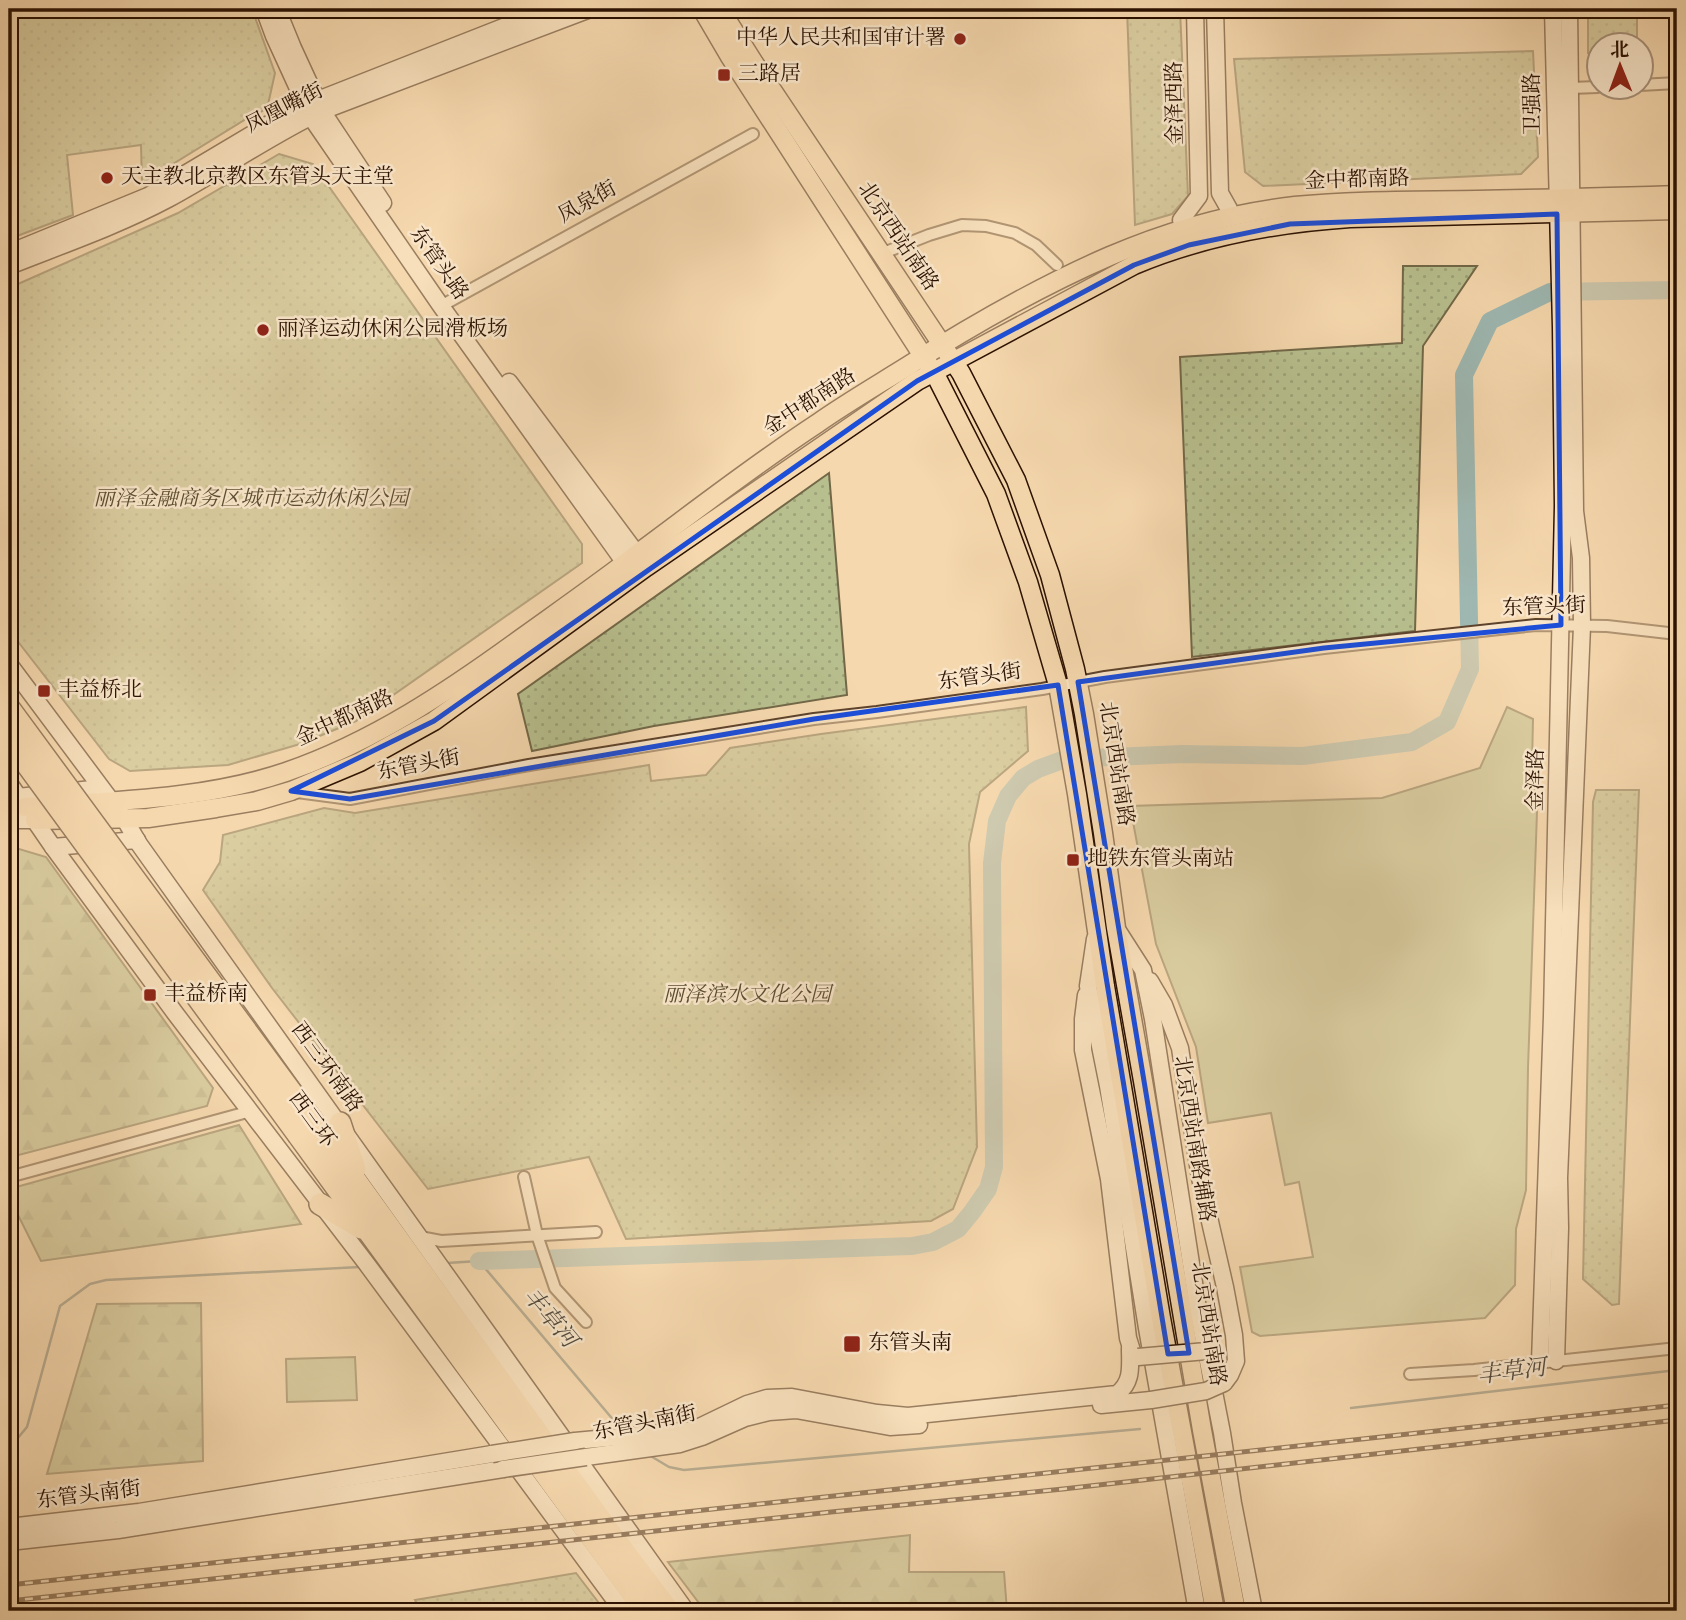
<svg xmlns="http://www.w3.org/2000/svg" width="1686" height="1620" font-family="'Sorts Mill Goudy','Noto Serif SC',serif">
	<defs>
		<pattern id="forest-firs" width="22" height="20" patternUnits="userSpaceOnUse" patternTransform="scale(1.75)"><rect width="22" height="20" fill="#b8bf8e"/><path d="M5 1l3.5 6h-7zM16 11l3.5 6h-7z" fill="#9ea379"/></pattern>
		<pattern id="park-dots" width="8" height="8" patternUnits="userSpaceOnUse" patternTransform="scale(1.75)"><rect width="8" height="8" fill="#b8bf8e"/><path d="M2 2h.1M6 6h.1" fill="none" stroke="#9ea379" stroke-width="1.8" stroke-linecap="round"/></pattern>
	</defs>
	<rect width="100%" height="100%" fill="#f6d8ae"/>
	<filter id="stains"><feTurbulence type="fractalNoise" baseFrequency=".00286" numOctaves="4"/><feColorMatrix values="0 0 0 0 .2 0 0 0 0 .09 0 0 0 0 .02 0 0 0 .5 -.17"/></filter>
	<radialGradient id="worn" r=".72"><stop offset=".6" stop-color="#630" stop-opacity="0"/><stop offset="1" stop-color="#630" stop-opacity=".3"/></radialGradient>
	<g fill="#b8bf8e" stroke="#726848" stroke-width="2">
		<polygon points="1507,707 1533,719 1532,766 1537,812 1528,1068 1526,1190 1516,1229 1515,1285 1485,1318 1260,1336 1252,1332 1240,1267 1313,1257 1299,1182 1285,1185 1271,1113 1208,1123 1196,1047 1156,944 1130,806 1382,798 1480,768"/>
		<polygon points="355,1357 357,1400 287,1402 286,1359"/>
	</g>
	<g fill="url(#forest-firs)" stroke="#726848" stroke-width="2">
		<polygon points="9,846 46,857 213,1088 207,1106 11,1157 9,1156"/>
		<polygon points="239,1125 301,1224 41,1261 9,1197 9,1189"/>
		<polygon points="201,1303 203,1461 47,1474 97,1304"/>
		<polygon points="910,1535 909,1572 1004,1572 1007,1611 917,1611 916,1607 845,1611 705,1611 668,1562"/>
	</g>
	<g fill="url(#park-dots)" stroke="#726848" stroke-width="2">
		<polygon points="9,9 252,9 275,73 267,109 251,116 142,183 141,145 67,155 73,215 9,239"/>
		<polygon points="1127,9 1180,9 1188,196 1172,214 1135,225"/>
		<polygon points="1588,9 1637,9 1637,45 1598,46 1598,53 1588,53"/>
		<polygon points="1533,51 1538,157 1521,174 1263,186 1245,172 1234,59"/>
		<polygon points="279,154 313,164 582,544 582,563 356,721 300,744 228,765 130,771 109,759 9,630 9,288 178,213"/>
		<polygon points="1403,266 1477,266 1423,346 1415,631 1192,657 1180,357 1402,343"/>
		<polygon points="829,473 847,695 654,726 532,751 518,694"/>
		<polygon points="1026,707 1028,751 980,792 969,844 977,1147 953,1209 931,1221 626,1239 589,1157 428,1189 272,988 203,890 220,862 223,835 324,808 355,813 649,765 651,781 706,775 730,748 821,734"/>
		<polygon points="1596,790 1639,790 1619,1304 1612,1305 1583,1279 1593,802"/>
		<polygon points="576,1573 605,1611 421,1611 415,1600"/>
	</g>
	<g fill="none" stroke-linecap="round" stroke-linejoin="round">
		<g stroke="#70756b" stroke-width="2.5">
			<polyline points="447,1263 479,1261 621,1429"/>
			<polyline points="1351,1408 1677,1370"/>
			<polyline points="9,1444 17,1439 27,1427 60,1306 90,1284 106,1280 360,1267"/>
			<polyline points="649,1455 669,1467 684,1470 1140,1429"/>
		</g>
		<polyline stroke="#9eb8b2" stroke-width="18" points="479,1261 912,1246 933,1242 958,1229 972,1212 988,1189 994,1167 992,863 997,821 1008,796 1023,778 1038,769 1065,759 1182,754 1303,756 1412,742 1447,722 1470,669 1464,375 1490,321 1550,292 1677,290"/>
		<defs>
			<g id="street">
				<polyline points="1640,85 1677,83"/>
				<polyline points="1570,88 1598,87"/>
				<polyline points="881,254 929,235 962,225 986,226 1015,233 1036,245 1057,265"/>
				<polyline points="441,306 753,134"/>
				<polyline points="297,792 350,799 529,765 814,719 877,712 1042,689 1105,677 1324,648 1536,625 1607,626 1677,634"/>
				<polyline points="9,1177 251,1111"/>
				<polyline points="524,1177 537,1235 555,1288 586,1322"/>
				<polyline points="420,1237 441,1241 596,1232"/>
				<polyline points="1410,1374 1474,1370 1677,1348"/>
			</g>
			<g id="secondary">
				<polyline points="264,9 274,36 311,117 441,306 625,563"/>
				<polyline points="277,9 293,48 322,111 383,203"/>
				<polyline points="1215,9 1220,193 1229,209"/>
				<polyline points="1181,220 1199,196 1195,9"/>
				<polyline points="9,253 148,196 279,118 305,105 549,9"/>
				<path d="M9 266C62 245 117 226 168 199 220 171 268 137 322 111L590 9"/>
				<polyline points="509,382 637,554"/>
				<polyline points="9,664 124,818 139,844 686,1611"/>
				<polyline points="9,783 53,847 175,1013 366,1263 623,1611"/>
				<polyline points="18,797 101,788"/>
				<polyline points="9,820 35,820"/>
				<polyline points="53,847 137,840"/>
				<polyline points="1118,931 1143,970 1153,1019 1199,1315 1222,1433 1233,1503 1254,1611"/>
				<polyline points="1095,939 1088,986 1108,1086 1147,1328 1197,1611"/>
				<polyline points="1150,981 1164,1005 1180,1048 1200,1178 1225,1287 1234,1335 1236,1361 1230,1375 1224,1383"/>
				<polyline points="1086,995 1083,1019 1083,1050 1109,1179 1128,1338 1133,1354 1135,1355"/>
				<polyline points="1556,1361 1560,1228 1559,1178 1582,626 1581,558 1575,511 1569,9"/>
				<polyline points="1540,1362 1552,1016 1563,506 1561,327 1553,9"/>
				<polyline points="1101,1405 1151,1400"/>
				<path d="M575 1441 693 1430 747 1404 767 1398 792 1397 877 1413 908 1416 1117 1394C1133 1382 1130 1366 1130 1348"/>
				<polyline points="586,1457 680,1444 702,1437 745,1418 769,1412 796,1410 890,1427 919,1425"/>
				<polyline points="9,1527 139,1512 492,1454"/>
				<polyline points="9,1542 118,1530 503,1469"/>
			</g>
			<g id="primary">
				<polyline points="702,9 729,55 936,376 996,494 1028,582 1058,685 1077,794 1105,986 1161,1318 1215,1611"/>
				<polyline points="720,9 754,63 961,373 1016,480 1050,575 1075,669 1084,714 1103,833 1116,928 1143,1081 1202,1430 1236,1611"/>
				<path d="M25 807C110 801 204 800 286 772 373 742 449 691 523 637 562 609 602 581 641 551 699 508 757 463 818 423 845 404 874 387 903 369 969 327 1038 287 1110 256 1168 231 1232 213 1295 206 1355 200 1416 201 1477 200 1544 199 1610 197 1677 195"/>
				<path d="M35 820 148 818 216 808 257 801 291 791 360 762 434 721 646 567 917 381 1134 265C1203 236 1275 223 1350 218L1677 210"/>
			</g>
			<g id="highway">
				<polyline points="314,1123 611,1534 669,1611"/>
				<polyline points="340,1123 355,1169"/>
				<polyline points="299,1136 645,1611"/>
				<polyline points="320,1204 361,1228"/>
			</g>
		</defs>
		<use href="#street" stroke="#5e432c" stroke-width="14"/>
		<use href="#secondary" stroke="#2b1101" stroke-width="19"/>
		<use href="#primary" stroke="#2b1101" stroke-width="21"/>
		<use href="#highway" stroke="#2b1101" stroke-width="24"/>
		<use href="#street" stroke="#f9e6ca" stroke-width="10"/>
		<use href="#secondary" stroke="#f9e6ca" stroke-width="16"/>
		<use href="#primary" stroke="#f6d8ae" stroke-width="18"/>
		<use href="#highway" stroke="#f6d8ae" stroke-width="21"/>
		<defs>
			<g id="rail">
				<polyline points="9,1585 1677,1405"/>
				<polyline points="9,1601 831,1512 1063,1489 1677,1420"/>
			</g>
		</defs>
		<use href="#rail" stroke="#2b1101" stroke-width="5"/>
		<use href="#rail" stroke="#f9e6ca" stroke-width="2.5" stroke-dasharray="8" stroke-linecap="butt"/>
		<defs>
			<g id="secondary-bridge">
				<polyline points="1138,1357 1218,1350"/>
				<polyline points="1151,1400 1206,1391 1224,1383"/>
				<polyline points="492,1454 575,1441"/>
				<polyline points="503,1469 586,1457"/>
			</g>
			<g id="highway-bridge">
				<polyline points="9,708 314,1123"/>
				<polyline points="9,740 299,1136"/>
			</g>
		</defs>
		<use href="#secondary-bridge" stroke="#2b1101" stroke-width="19" stroke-linecap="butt"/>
		<use href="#highway-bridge" stroke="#2b1101" stroke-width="24" stroke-linecap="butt"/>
		<use href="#secondary-bridge" stroke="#f9e6ca" stroke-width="16"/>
		<use href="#highway-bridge" stroke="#f6d8ae" stroke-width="21"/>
	</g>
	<path d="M0 0H1686V1620H0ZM1557 214 1561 625 1324 648 1078 682 1189 1353 1168 1354 1058 685 814 719 350 799 291 791 434 721 917 381 1134 265 1189 245 1290 224Z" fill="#f6d8ae" fill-opacity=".55" fill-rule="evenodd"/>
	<path fill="none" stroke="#1d4ed8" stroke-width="5" stroke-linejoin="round" d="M1557 214 1561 625 1324 648 1078 682 1189 1353 1168 1354 1058 685 814 719 350 799 291 791 434 721 917 381 1134 265 1189 245 1290 224Z"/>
	<g fill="#8f2418" stroke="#f9e6ca" stroke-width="2.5">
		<circle cx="960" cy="39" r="7"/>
		<rect x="717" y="68" width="14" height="14" rx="3.5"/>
		<circle cx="107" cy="178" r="7"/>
		<circle cx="263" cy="330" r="7"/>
		<rect x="37" y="684" width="14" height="14" rx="3.5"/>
		<rect x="1066" y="853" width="14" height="14" rx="3.5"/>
		<rect x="143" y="988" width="14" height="14" rx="3.5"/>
		<rect x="843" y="1335" width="18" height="18" rx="3.5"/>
	</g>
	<g text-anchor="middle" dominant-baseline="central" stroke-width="5" stroke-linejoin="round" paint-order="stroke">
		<g font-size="21" fill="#2b1101" stroke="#f9e6ca" text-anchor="start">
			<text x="946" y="39" text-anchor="end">中华人民共和国审计署</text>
			<text x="738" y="75">三路居</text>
			<text x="121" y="178">天主教北京教区东管头天主堂</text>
			<text x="277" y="330">丽泽运动休闲公园滑板场</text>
			<text x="58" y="691">丰益桥北</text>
			<text x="1087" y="860">地铁东管头南站</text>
			<text x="164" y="995">丰益桥南</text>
			<text x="868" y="1344">东管头南</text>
		</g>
		<g font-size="21" fill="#2b1101" stroke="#f9e6ca">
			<text transform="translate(1176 103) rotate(-91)">金泽西路</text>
			<text transform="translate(1534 104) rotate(-91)">卫强路</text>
			<text transform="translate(285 109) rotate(-27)">凤凰嘴街</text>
			<text transform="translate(1357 181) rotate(-2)">金中都南路</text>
			<text transform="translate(588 203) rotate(-29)">凤泉街</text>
			<text transform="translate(897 237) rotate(56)">北京西站南路</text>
			<text transform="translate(438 264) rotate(55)">东管头路</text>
			<text transform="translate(810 403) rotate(-33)">金中都南路</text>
			<text transform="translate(1544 608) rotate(-2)">东管头街</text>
			<text transform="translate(980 678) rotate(-8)">东管头街</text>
			<text transform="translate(345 719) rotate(-25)">金中都南路</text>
			<text transform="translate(1115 764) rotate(81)">北京西站南路</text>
			<text transform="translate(419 766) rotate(-11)">东管头街</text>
			<text transform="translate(1537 780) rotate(-89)">金泽路</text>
			<text transform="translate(326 1068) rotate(54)">西三环南路</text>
			<text transform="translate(311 1120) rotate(54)">西三环</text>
			<text transform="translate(1193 1139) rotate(81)">北京西站南路辅路</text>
			<text transform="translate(1207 1324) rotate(81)">北京西站南路</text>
			<text transform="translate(645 1424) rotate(-11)">东管头南街</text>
			<text transform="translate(89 1496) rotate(-7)">东管头南街</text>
		</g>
		<g font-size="21" font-style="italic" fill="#5c4e32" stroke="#f9e6ca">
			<text x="251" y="500">丽泽金融商务区城市运动休闲公园</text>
			<text x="747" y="996">丽泽滨水文化公园</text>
		</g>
		<g font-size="23" font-style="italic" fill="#534b3f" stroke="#f9e6ca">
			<text transform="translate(549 1319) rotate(50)">丰草河</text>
			<text transform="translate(1512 1373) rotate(-7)">丰草河</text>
		</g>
	</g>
	<rect width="1686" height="1620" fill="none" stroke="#f6d8ae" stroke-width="35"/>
	<rect x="10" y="10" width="1665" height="1599" fill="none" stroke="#2b1101" stroke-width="3.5"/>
	<rect x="18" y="18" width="1651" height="1585" fill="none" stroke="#2b1101" stroke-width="2"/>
	<g transform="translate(1620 66) rotate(359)"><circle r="33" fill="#f9e6ca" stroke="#a7917a" stroke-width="2"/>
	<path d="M0-5L12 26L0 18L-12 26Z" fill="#8f2418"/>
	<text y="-10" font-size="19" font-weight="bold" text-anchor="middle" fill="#2b1101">北</text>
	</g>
	<rect width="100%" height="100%" filter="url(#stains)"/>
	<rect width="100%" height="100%" fill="url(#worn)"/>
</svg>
